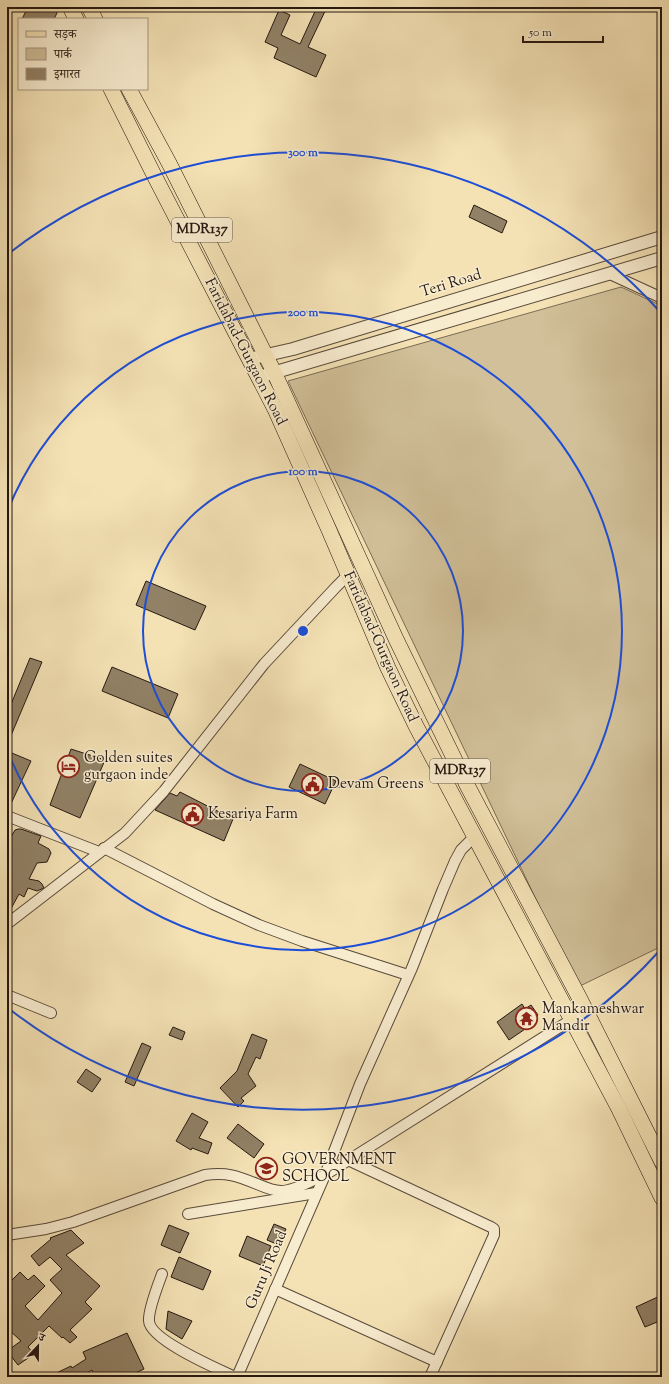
<svg xmlns="http://www.w3.org/2000/svg" width="669" height="1384" font-family="'Sorts Mill Goudy','Noto Serif Devanagari',serif">
	<rect width="100%" height="100%" fill="#f4e2b5"/>
	<filter id="stains"><feTurbulence type="fractalNoise" baseFrequency=".005" numOctaves="4"/><feColorMatrix values="0 0 0 0 .2 0 0 0 0 .09 0 0 0 0 .02 0 0 0 .5 -.17"/></filter>
	<radialGradient id="worn" r=".72"><stop offset=".6" stop-color="#630" stop-opacity="0"/><stop offset="1" stop-color="#630" stop-opacity=".3"/></radialGradient>
	<polygon fill="#d1c099" stroke="#7b6c55" points="621,287 662,306 662,946 578,987 288,381"/>
	<g fill="#918166" stroke="#251811">
		<polygon points="28,7 54,7 57,13 54,19 22,19"/>
		<polygon points="317,7 327,7 308,47 326,55 316,77 274,58 278,48 265,42 279,10 290,15 281,35 300,44"/>
		<polygon points="474,205 507,221 502,233 469,217"/>
		<polygon points="146,581 206,606 195,630 136,605"/>
		<polygon points="30,658 42,662 7,745 7,714"/>
		<polygon points="112,667 178,694 168,718 102,691"/>
		<polygon points="71,749 105,760 80,818 50,805"/>
		<polygon points="7,751 31,761 8,810 7,810"/>
		<polygon points="300,764 336,781 325,804 289,787"/>
		<polygon points="180,792 233,819 224,841 155,810 170,793 177,796"/>
		<polygon points="18,829 21,829 41,836 38,843 49,849 51,853 47,862 37,863 29,879 39,881 42,884 44,888 37,891 28,888 24,897 19,894 7,916 7,844 15,830"/>
		<polygon points="522,1004 525,1009 531,1005 538,1015 532,1019 534,1023 509,1040 497,1022"/>
		<polygon points="173,1027 185,1032 182,1040 169,1035"/>
		<polygon points="252,1034 267,1040 260,1059 256,1057 248,1074 256,1086 241,1098 244,1101 238,1107 220,1088 237,1071"/>
		<polygon points="142,1043 151,1047 134,1086 125,1082"/>
		<polygon points="86,1069 101,1079 92,1092 77,1082"/>
		<polygon points="192,1113 208,1122 199,1138 212,1143 208,1154 192,1148 191,1150 176,1141"/>
		<polygon points="238,1124 264,1144 254,1158 227,1138"/>
		<polygon points="274,1224 286,1229 279,1245 267,1240"/>
		<polygon points="169,1225 189,1233 180,1253 161,1245"/>
		<polygon points="71,1230 84,1243 66,1255 100,1286 85,1302 92,1309 70,1330 77,1337 70,1343 63,1337 62,1338 49,1326 28,1347 34,1354 18,1365 7,1351 21,1341 7,1328 7,1285 20,1272 28,1280 34,1275 45,1286 25,1306 38,1320 62,1293 50,1280 62,1269 50,1257 39,1266 31,1256 51,1239 50,1238"/>
		<polygon points="247,1236 271,1246 263,1266 239,1256"/>
		<polygon points="179,1257 211,1271 203,1290 171,1277"/>
		<polygon points="662,1295 662,1320 645,1327 636,1307"/>
		<polygon points="168,1311 192,1321 182,1339 166,1329"/>
		<polygon points="127,1333 144,1369 127,1377 95,1377 92,1370 80,1377 48,1377 71,1366 72,1368 86,1359 83,1352"/>
	</g>
	<g fill="none" stroke-linecap="round" stroke-linejoin="round">
		<defs>
			<g id="minor">
				<polyline points="610,274 662,298"/>
				<polyline points="7,816 99,852"/>
				<polyline points="104,848 213,904 259,925 302,941 408,975"/>
				<polyline points="7,924 125,833 164,791 264,664 336,587 348,575"/>
				<polyline points="7,995 51,1013"/>
				<polyline points="348,1160 491,1227 494,1229 494,1235 430,1377"/>
				<polyline points="188,1214 316,1193"/>
				<path d="M7 1235 46 1229 73 1222 205 1175C227 1172 237 1176 257 1184 264 1187 273 1191 281 1191 294 1191 313 1180 325 1175L585 1011"/>
				<path d="M162 1274C158 1285 148 1310 149 1321 150 1340 218 1369 235 1377"/>
				<polyline points="275,1289 437,1362"/>
				<polyline points="237,1377 325,1175 360,1084 412,968 443,889 455,861 461,850 474,837"/>
			</g>
			<g id="tertiary">
				<polyline points="249,359 293,349 662,237"/>
				<polyline points="259,377 662,258"/>
			</g>
			<g id="primary">
				<polyline points="70,7 76,19"/>
				<polyline points="89,7 95,19"/>
				<polyline points="111,89 154,175 275,409 329,530 388,668 416,726 619,1109 662,1198"/>
				<polyline points="129,89 169,163 274,372 396,639 467,785 580,999 662,1162"/>
			</g>
		</defs>
		<use href="#minor" stroke="#594a3a" stroke-width="12"/>
		<use href="#tertiary" stroke="#594a3a" stroke-width="14"/>
		<use href="#primary" stroke="#251811" stroke-width="16"/>
		<use href="#minor" stroke="#f8eccf" stroke-width="10"/>
		<use href="#tertiary" stroke="#f8eccf" stroke-width="12"/>
		<use href="#primary" stroke="#f4e2b5" stroke-width="15"/>
	</g>
	<g fill="none" stroke="#1d4ed8" stroke-width="2">
		<circle cx="303" cy="631" r="160"/>
		<path d="M7 512A319 319 0 1 1 7 750"/>
		<path d="M662 948A479 479 0 0 1 8 1008M8 254A479 479 0 0 1 662 314"/>
	</g>
	<defs>
		<symbol id="hotel-ring" viewBox="-11 -11 22 22"><circle r="9.5" fill="#f8eccf" stroke="#8f2418" stroke-width="1.5"/><path d="M-6-4.5h1.5V1H6V5H4.5V3h-9V5H-6ZM-4 0a1.8 1.8 0 1 1 3.6 0ZM.5 0V-2.5h3Q6-2.5 6 0Z" fill="#8f2418"/></symbol>
		<symbol id="civic-ring" viewBox="-11 -11 22 22"><circle r="9.5" fill="#f8eccf" stroke="#8f2418" stroke-width="1.5"/><path d="M-.6-6.5H3V-4.5H.6V-3L4-1V1h2V6H-6V1h2V-1L-.6-3ZM-1.2 2.5V6h2.4V2.5Z" fill="#8f2418"/></symbol>
		<symbol id="temple-ring" viewBox="-11 -11 22 22"><circle r="9.5" fill="#f8eccf" stroke="#8f2418" stroke-width="1.5"/><path d="M0-6L5-2H3V0L6.5 2.5H4V6H1.5V3h-3V6H-4V2.5H-6.5L-3 0V-2H-5Z" fill="#8f2418"/></symbol>
		<symbol id="school-ring" viewBox="-11 -11 22 22"><circle r="9.5" fill="#f8eccf" stroke="#8f2418" stroke-width="1.5"/><path d="M0-5L7-2L0 1L-7-2ZM-4 1L0 2.5L4 1V4Q0 6-4 4Z" fill="#8f2418"/></symbol>
	</defs>
	<g fill-rule="evenodd">
		<use href="#hotel-ring" x="56" y="754" width="25" height="25"/>
		<use href="#civic-ring" x="300" y="772" width="25" height="25"/>
		<use href="#civic-ring" x="180" y="802" width="25" height="25"/>
		<use href="#temple-ring" x="514" y="1006" width="25" height="25"/>
		<use href="#school-ring" x="254" y="1156" width="25" height="25"/>
	</g>
	<g text-anchor="middle" dominant-baseline="central" stroke-width="3" stroke-linejoin="round" paint-order="stroke">
		<g fill="#f8eccf" stroke="#64584a" stroke-width="1">
			<rect x="172" y="218" width="60" height="24" rx="3"/>
			<rect x="430" y="759" width="60" height="24" rx="3"/>
		</g>
		<g font-size="14" font-weight="bold" fill="#251811">
			<text x="202" y="230">MDR137</text>
			<text x="460" y="771">MDR137</text>
		</g>
		<g font-size="15" fill="#251811" stroke="#f8eccf">
			<text transform="translate(451 284) rotate(-17)">Teri Road</text>
			<text transform="translate(245 352) rotate(63)">Faridabad-Gurgaon Road</text>
			<text transform="translate(380 647) rotate(66)">Faridabad-Gurgaon Road</text>
			<text transform="translate(267 1270) rotate(-67)">Guru Ji Road</text>
		</g>
		<g font-size="15" fill="#251811" stroke="#f8eccf" text-anchor="start">
			<text x="84" y="758">Golden suites<tspan x="84" dy="17">gurgaon inde</tspan></text>
			<text x="328" y="784">Devam Greens</text>
			<text x="208" y="814">Kesariya Farm</text>
			<text x="542" y="1009">Mankameshwar<tspan x="542" dy="17">Mandir</tspan></text>
			<text x="282" y="1160">GOVERNMENT<tspan x="282" dy="17">SCHOOL</tspan></text>
		</g>
	</g>
	<circle cx="303" cy="631" r="6" fill="#1d4ed8" stroke="#f8eccf" stroke-width="2"/>
	<g font-size="12" text-anchor="middle" font-weight="bold" fill="#1d4ed8" stroke="#f8eccf" stroke-width="3" stroke-linejoin="round" paint-order="stroke">
		<text x="303" y="156">300 m</text>
		<text x="303" y="316">200 m</text>
		<text x="303" y="475">100 m</text>
	</g>
	<rect width="669" height="1384" fill="none" stroke="#f4e2b5" stroke-width="24"/>
	<rect x="8" y="8" width="653" height="1368" fill="none" stroke="#251811" stroke-width="2"/>
	<rect x="12" y="12" width="645" height="1360" fill="none" stroke="#251811"/>
	<rect x="18" y="18" width="130" height="72" fill="#f8eccf" stroke="#a49783"/>
	<rect x="26" y="31" width="20" height="6" fill="#f4e2b5" stroke="#a49783"/>
	<text x="54" y="38" font-size="12" fill="#251811">सड़क</text>
	<rect x="26" y="48" width="20" height="12" fill="#d1c099" stroke="#a49783"/>
	<text x="54" y="58" font-size="12" fill="#251811">पार्क</text>
	<rect x="26" y="68" width="20" height="12" fill="#918166" stroke="#a49783"/>
	<text x="54" y="78" font-size="12" fill="#251811">इमारत</text>
	<g transform="translate(38 1346) rotate(22)" stroke="#f8eccf" stroke-width="3" paint-order="stroke">
	<path d="M0-3L7 15L0 10L-7 15Z" fill="#251811"/>
	<text y="-6" font-size="11" font-weight="bold" text-anchor="middle" fill="#251811">उ</text>
	</g>
	<path d="M523 36v6h80v-6" fill="none" stroke="#251811" stroke-width="2"/>
	<text x="529" y="36" font-size="12" fill="#251811" stroke="#f8eccf" stroke-width="3" paint-order="stroke">50 m</text>
	<rect width="100%" height="100%" filter="url(#stains)"/>
	<rect width="100%" height="100%" fill="url(#worn)"/>
</svg>
